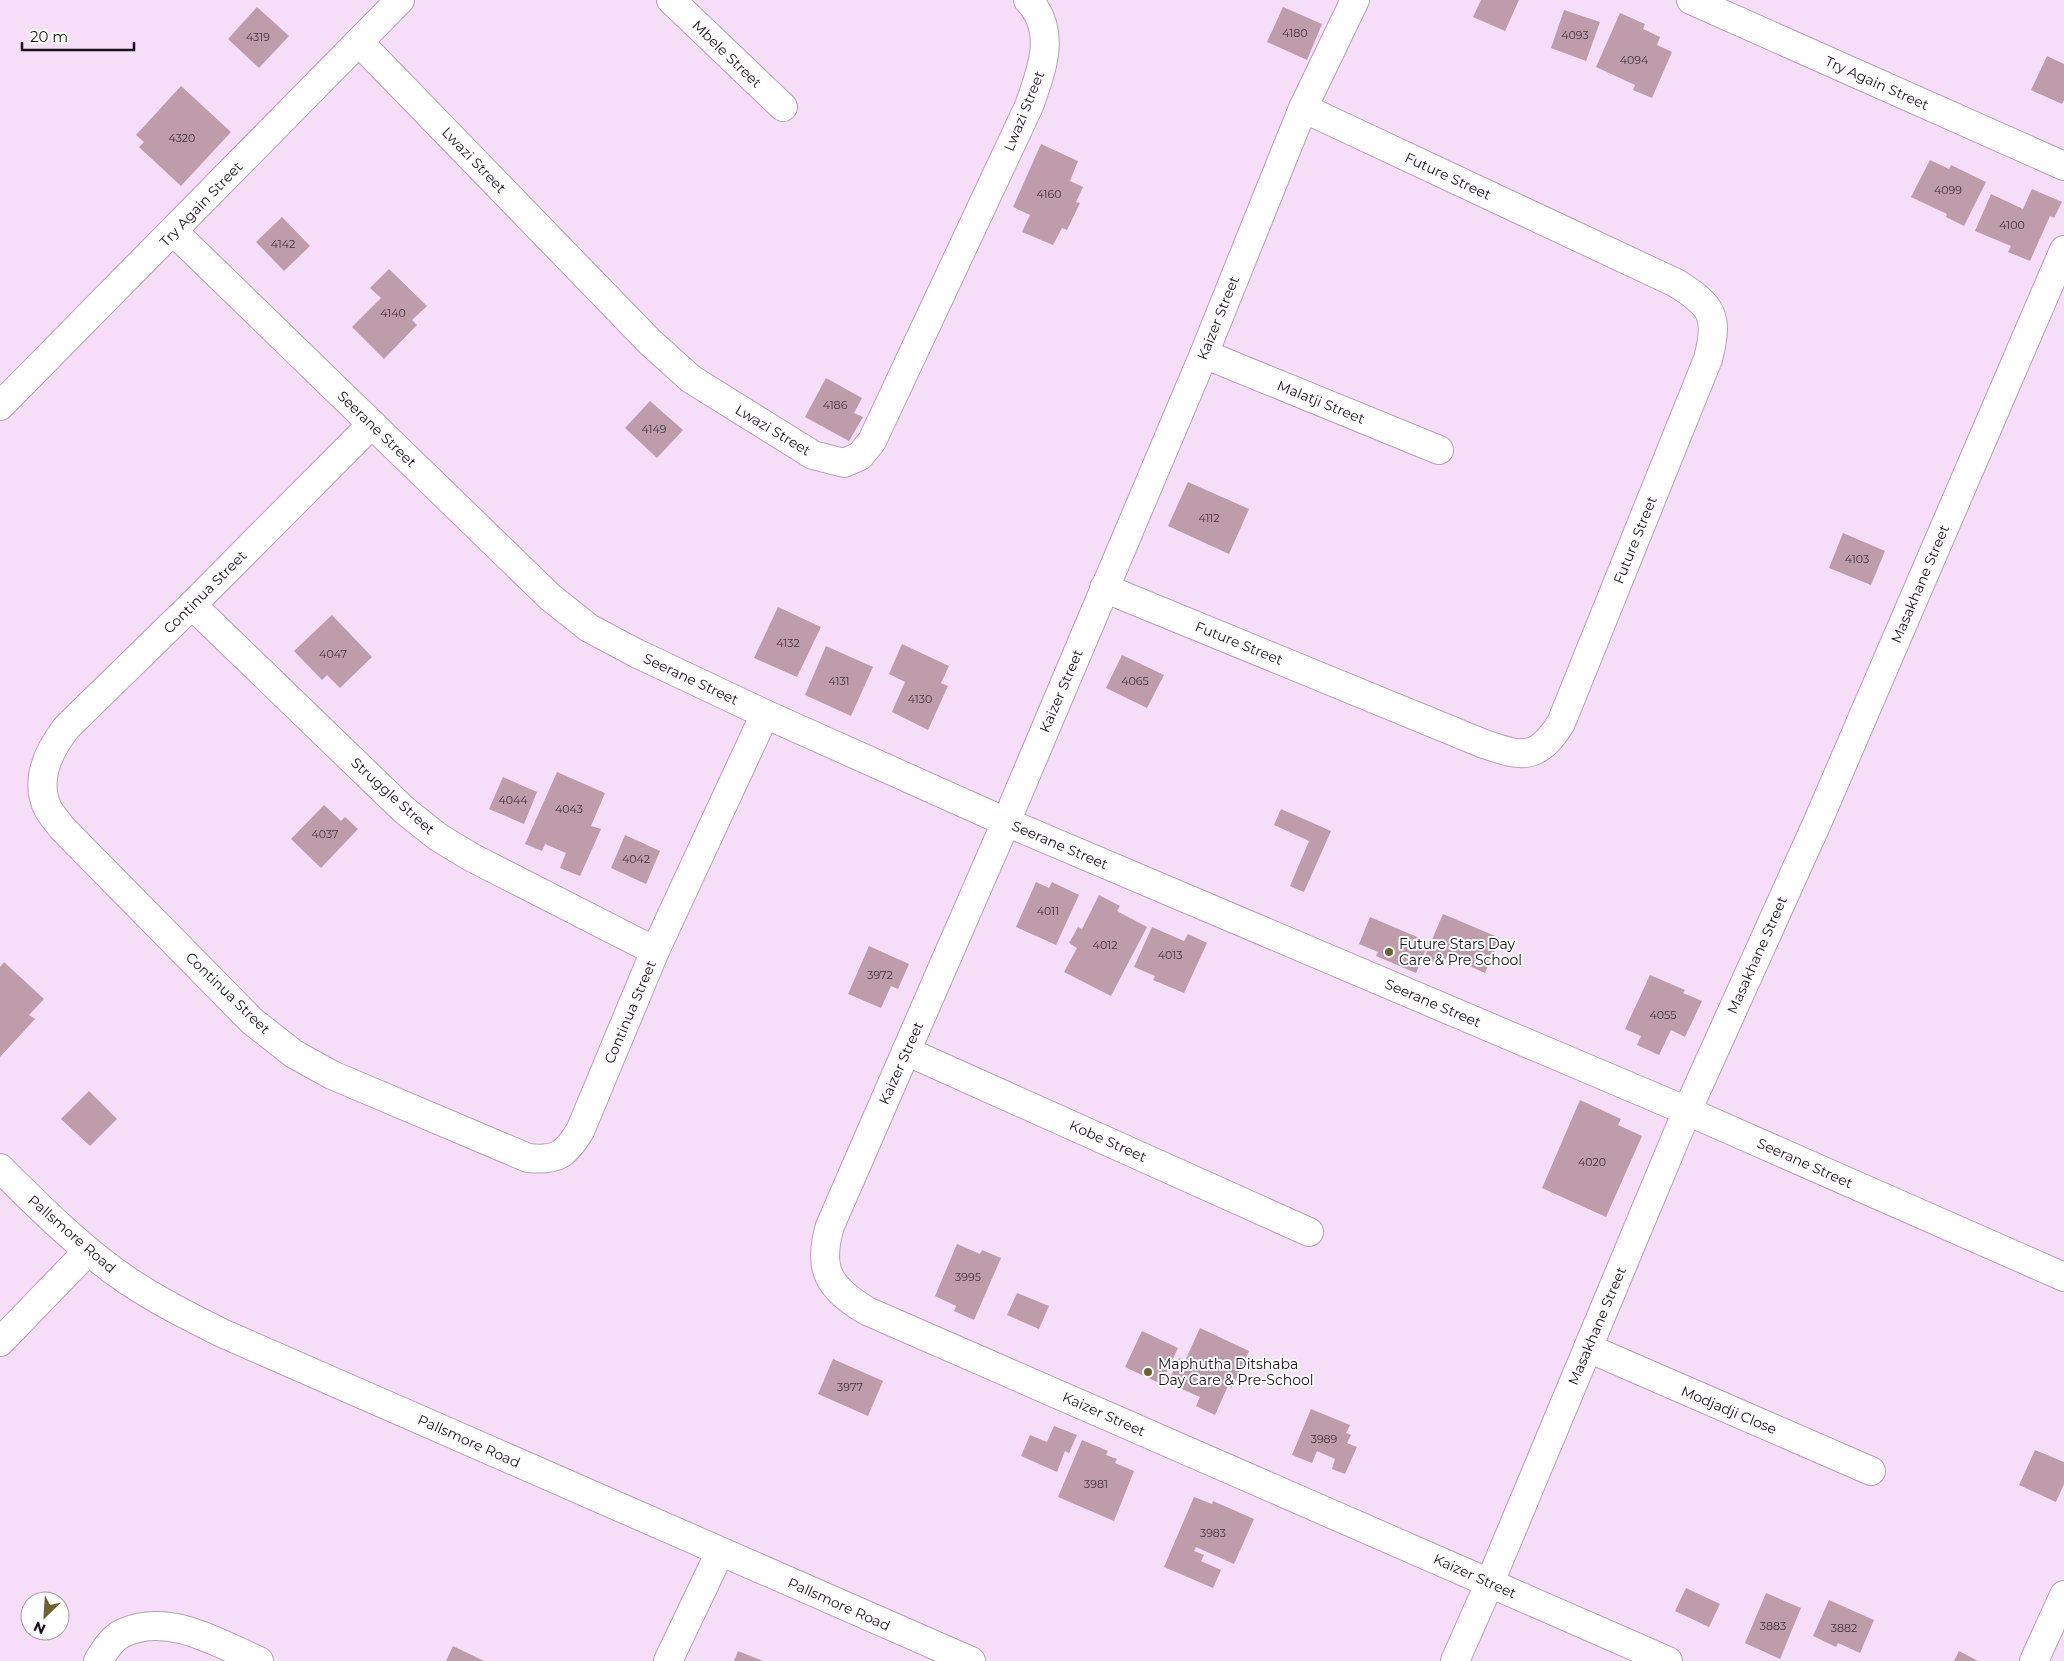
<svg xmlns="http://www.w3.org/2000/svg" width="2064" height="1661" font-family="Montserrat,sans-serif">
	<rect width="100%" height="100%" fill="#f6def9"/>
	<g fill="#be9caa">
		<polygon points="1481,0 1519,0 1505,31 1473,17"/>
		<polygon points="257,7 289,36 259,68 228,39"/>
		<polygon points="1283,7 1322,24 1307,60 1267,42"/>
		<polygon points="1564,10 1600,22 1586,61 1551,48"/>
		<polygon points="1620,13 1645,24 1643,29 1660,37 1657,45 1672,52 1652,98 1633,90 1635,85 1596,67"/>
		<polygon points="2047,56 2064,64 2064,100 2062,104 2031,90"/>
		<polygon points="181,86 231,132 181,186 139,147 144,142 136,135"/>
		<polygon points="1041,144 1078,161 1070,181 1083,187 1076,202 1080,203 1067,230 1062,228 1053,245 1022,232 1030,215 1013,207"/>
		<polygon points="1930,160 1949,169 1951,165 1986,182 1964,226 1946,217 1947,214 1911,197"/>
		<polygon points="2032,189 2062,202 2054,218 2050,216 2030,261 2008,252 2011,246 1975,231 1991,194 2023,209"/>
		<polygon points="282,217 310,246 284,271 256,242"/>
		<polygon points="389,269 427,306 412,320 417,325 384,359 352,327 381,298 370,288"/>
		<polygon points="826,378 862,398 854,413 863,417 849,441 805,417"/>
		<polygon points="650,401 683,430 657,458 625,428"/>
		<polygon points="1188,482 1249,509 1229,554 1168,526"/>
		<polygon points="1843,533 1885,551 1871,585 1829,568"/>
		<polygon points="778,607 821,627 797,677 754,658"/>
		<polygon points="332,615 372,657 340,688 327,675 322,680 294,651"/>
		<polygon points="902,644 949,666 941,683 948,686 928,730 892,712 905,682 889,674"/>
		<polygon points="826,646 873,667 851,716 805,695"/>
		<polygon points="1122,655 1164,675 1147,708 1106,688"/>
		<polygon points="557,772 605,793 591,826 601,829 580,876 560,868 566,853 545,844 542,851 525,844"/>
		<polygon points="503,777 537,792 524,824 489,809"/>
		<polygon points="324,805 341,821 345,817 358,829 321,868 291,839"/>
		<polygon points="1281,809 1331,831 1304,892 1290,886 1309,841 1274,825"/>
		<polygon points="625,835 660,851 646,884 611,868"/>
		<polygon points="1036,882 1049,888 1052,882 1079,895 1056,945 1016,927"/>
		<polygon points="1099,895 1120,906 1117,911 1147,927 1111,996 1064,972 1077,948 1069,943 1078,927 1082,929"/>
		<polygon points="1443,914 1500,938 1485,973 1447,956 1442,966 1424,958"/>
		<polygon points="1370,917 1429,942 1416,973 1376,956 1378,952 1359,944"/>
		<polygon points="1152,927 1184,941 1188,934 1207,943 1184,993 1153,980 1155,976 1134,967"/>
		<polygon points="869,946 909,964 898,989 891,986 881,1008 848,994"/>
		<polygon points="4,962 44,999 29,1015 35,1019 0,1057 0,967"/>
		<polygon points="1650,975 1685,990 1683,993 1702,1001 1685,1037 1671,1030 1659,1055 1637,1045 1641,1036 1625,1029"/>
		<polygon points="89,1091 117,1119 90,1146 61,1119"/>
		<polygon points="1580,1100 1621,1119 1618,1125 1642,1136 1606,1217 1542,1188"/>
		<polygon points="957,1244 980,1254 982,1250 1001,1258 974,1320 954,1311 956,1306 935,1296"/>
		<polygon points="1017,1293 1049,1306 1039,1329 1007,1315"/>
		<polygon points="1200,1328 1249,1351 1232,1388 1228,1386 1215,1415 1196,1406 1200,1397 1168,1383 1179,1358 1185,1361"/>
		<polygon points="1142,1331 1178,1348 1161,1384 1125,1367"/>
		<polygon points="833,1359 883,1381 868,1416 818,1394"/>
		<polygon points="1311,1409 1350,1425 1346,1433 1351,1435 1347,1443 1357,1447 1345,1474 1332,1469 1335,1459 1317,1451 1312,1463 1292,1455"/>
		<polygon points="1054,1426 1077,1435 1069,1453 1065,1451 1057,1472 1021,1456 1030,1435 1047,1442"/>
		<polygon points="1082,1440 1108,1451 1106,1455 1117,1459 1115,1463 1134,1471 1114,1521 1058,1497"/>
		<polygon points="2035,1450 2064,1462 2064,1484 2056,1502 2019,1485"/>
		<polygon points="1194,1497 1212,1504 1213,1501 1254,1519 1234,1564 1196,1547 1194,1551 1204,1555 1201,1561 1221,1570 1213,1588 1164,1567"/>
		<polygon points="1686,1588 1720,1604 1709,1627 1675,1611"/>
		<polygon points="1766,1593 1801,1608 1780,1659 1745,1643"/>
		<polygon points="1829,1600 1874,1620 1860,1653 1838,1643 1836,1647 1813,1636"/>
		<polygon points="453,1646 484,1661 446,1661"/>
		<polygon points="738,1651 763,1661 734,1661"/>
		<polygon points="1959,1651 1978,1661 1954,1661"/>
	</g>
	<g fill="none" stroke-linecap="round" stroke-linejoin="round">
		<defs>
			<g id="minor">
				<polyline points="671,0 783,107"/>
				<path d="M1355 0 1303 108 1204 354 1006 822 830 1226C817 1270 829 1288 867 1311L1668 1661"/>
				<polyline points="1691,0 2064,166"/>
				<path d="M359 42 650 342 691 379 813 455 844 463 860 456 872 441 1029 106C1041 72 1058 31 1028 0"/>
				<polyline points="174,232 550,597 589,628 636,653 765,714 1006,822 1687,1111 2064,1277"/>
				<polyline points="1204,354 1439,450"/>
				<polyline points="0,406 400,0"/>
				<path d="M372 424 192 605 67 727C49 750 34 780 48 809 52 816 58 822 62 828L252 1021 294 1054 332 1075 528 1158C557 1161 565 1155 580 1131L655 951 765 714"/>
				<path d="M1104 588 1484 744C1523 757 1537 761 1561 723L1708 359C1719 316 1713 306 1676 283L1303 108"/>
				<polyline points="192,605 404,810 438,837 471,857 655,951"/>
				<polyline points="906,1051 1309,1232"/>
				<polyline points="0,1342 88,1251"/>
				<polyline points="1588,1348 1871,1471"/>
				<path d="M98 1661C104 1651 112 1638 123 1633 169 1612 218 1643 259 1661"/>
				<polyline points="668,1661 720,1552"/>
				<polyline points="1455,1661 1490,1582 1687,1111 1818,821 2064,250"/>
				<polyline points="2034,1661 2064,1595"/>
			</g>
			<path id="tertiary" d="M0 1168C40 1208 81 1249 128 1281 158 1301 190 1317 222 1333L971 1661"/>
		</defs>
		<use href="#minor" stroke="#b69fb8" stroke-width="30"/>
		<use href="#tertiary" stroke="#b69fb8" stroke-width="30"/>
		<use href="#minor" stroke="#fff" stroke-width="28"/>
		<use href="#tertiary" stroke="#fff" stroke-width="28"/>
	</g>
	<g fill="#6b6430" stroke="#fff" stroke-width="2">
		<circle cx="1389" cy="952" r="5"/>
		<circle cx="1148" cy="1372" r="5"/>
	</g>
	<g text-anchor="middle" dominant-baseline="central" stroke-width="4" stroke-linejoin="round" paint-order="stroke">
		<g font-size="11" fill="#42333d">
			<text x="1295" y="33">4180</text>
			<text x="1575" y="35">4093</text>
			<text x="258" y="37">4319</text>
			<text x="1634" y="60">4094</text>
			<text x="182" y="138">4320</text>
			<text x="1948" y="190">4099</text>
			<text x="1049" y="194">4160</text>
			<text x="2012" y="225">4100</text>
			<text x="283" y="244">4142</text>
			<text x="393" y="313">4140</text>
			<text x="835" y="405">4186</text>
			<text x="654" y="429">4149</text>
			<text x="1209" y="518">4112</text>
			<text x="1857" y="559">4103</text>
			<text x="788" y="643">4132</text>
			<text x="333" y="654">4047</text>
			<text x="839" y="681">4131</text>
			<text x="1135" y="681">4065</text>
			<text x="920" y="699">4130</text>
			<text x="513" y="800">4044</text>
			<text x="569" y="809">4043</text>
			<text x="325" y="834">4037</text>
			<text x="636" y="859">4042</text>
			<text x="1048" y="911">4011</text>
			<text x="1105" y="945">4012</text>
			<text x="1170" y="955">4013</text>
			<text x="880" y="975">3972</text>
			<text x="1663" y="1015">4055</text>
			<text x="1592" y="1162">4020</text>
			<text x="968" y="1277">3995</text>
			<text x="850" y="1387">3977</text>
			<text x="1324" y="1439">3989</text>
			<text x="1096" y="1484">3981</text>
			<text x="1213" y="1533">3983</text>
			<text x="1773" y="1626">3883</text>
			<text x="1844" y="1628">3882</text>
		</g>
		<g font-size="14" fill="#181019" stroke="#fff">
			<text transform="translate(727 54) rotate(44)">Mbele Street</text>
			<text transform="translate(1877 83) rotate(24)">Try Again Street</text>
			<text transform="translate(1024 111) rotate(-68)">Lwazi Street</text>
			<text transform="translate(474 160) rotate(46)">Lwazi Street</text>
			<text transform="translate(1448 176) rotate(25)">Future Street</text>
			<text transform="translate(201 204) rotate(-46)">Try Again Street</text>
			<text transform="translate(1218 318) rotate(-68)">Kaizer Street</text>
			<text transform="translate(1321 402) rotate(22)">Malatji Street</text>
			<text transform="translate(377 429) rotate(44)">Seerane Street</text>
			<text transform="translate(773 430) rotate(31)">Lwazi Street</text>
			<text transform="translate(1635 540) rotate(-68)">Future Street</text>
			<text transform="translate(1920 584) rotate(-67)">Masakhane Street</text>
			<text transform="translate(205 592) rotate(-45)">Continua Street</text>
			<text transform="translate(1239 643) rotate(22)">Future Street</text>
			<text transform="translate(691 679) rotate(25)">Seerane Street</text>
			<text transform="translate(1061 691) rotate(-67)">Kaizer Street</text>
			<text transform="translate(393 796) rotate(42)">Struggle Street</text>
			<text transform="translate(1060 845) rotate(23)">Seerane Street</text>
			<text transform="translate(1757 955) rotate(-66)">Masakhane Street</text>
			<text transform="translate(228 993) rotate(44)">Continua Street</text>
			<text transform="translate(1433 1003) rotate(23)">Seerane Street</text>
			<text transform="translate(630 1012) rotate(-67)">Continua Street</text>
			<text transform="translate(901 1063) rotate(-66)">Kaizer Street</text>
			<text transform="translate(1108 1141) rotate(24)">Kobe Street</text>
			<text transform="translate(1805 1163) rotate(24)">Seerane Street</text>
			<text transform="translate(72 1234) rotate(41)">Pallsmore Road</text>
			<text transform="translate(1597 1326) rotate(-67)">Masakhane Street</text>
			<text transform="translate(1729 1410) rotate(23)">Modjadji Close</text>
			<text transform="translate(1104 1414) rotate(24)">Kaizer Street</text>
			<text transform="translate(469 1441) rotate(24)">Pallsmore Road</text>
			<text transform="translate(1475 1576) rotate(24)">Kaizer Street</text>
			<text transform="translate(839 1604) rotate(24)">Pallsmore Road</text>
		</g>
		<g font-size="14" fill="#181019" stroke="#fff" text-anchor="start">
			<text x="1399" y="944">Future Stars Day<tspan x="1399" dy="16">Care &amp; Pre School</tspan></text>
			<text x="1158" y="1364">Maphutha Ditshaba<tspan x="1158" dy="16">Day Care &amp; Pre-School</tspan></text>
		</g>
	</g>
	<g transform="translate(45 1616) rotate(205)"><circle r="24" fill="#ffffff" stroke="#a39fa3"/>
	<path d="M0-4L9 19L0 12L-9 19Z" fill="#6b6430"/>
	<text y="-8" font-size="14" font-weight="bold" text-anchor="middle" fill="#181019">N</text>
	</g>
	<path d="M22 42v8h112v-8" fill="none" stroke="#181019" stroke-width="2.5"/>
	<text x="30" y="42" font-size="15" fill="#181019" stroke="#ffffff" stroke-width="4" paint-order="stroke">20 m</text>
</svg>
